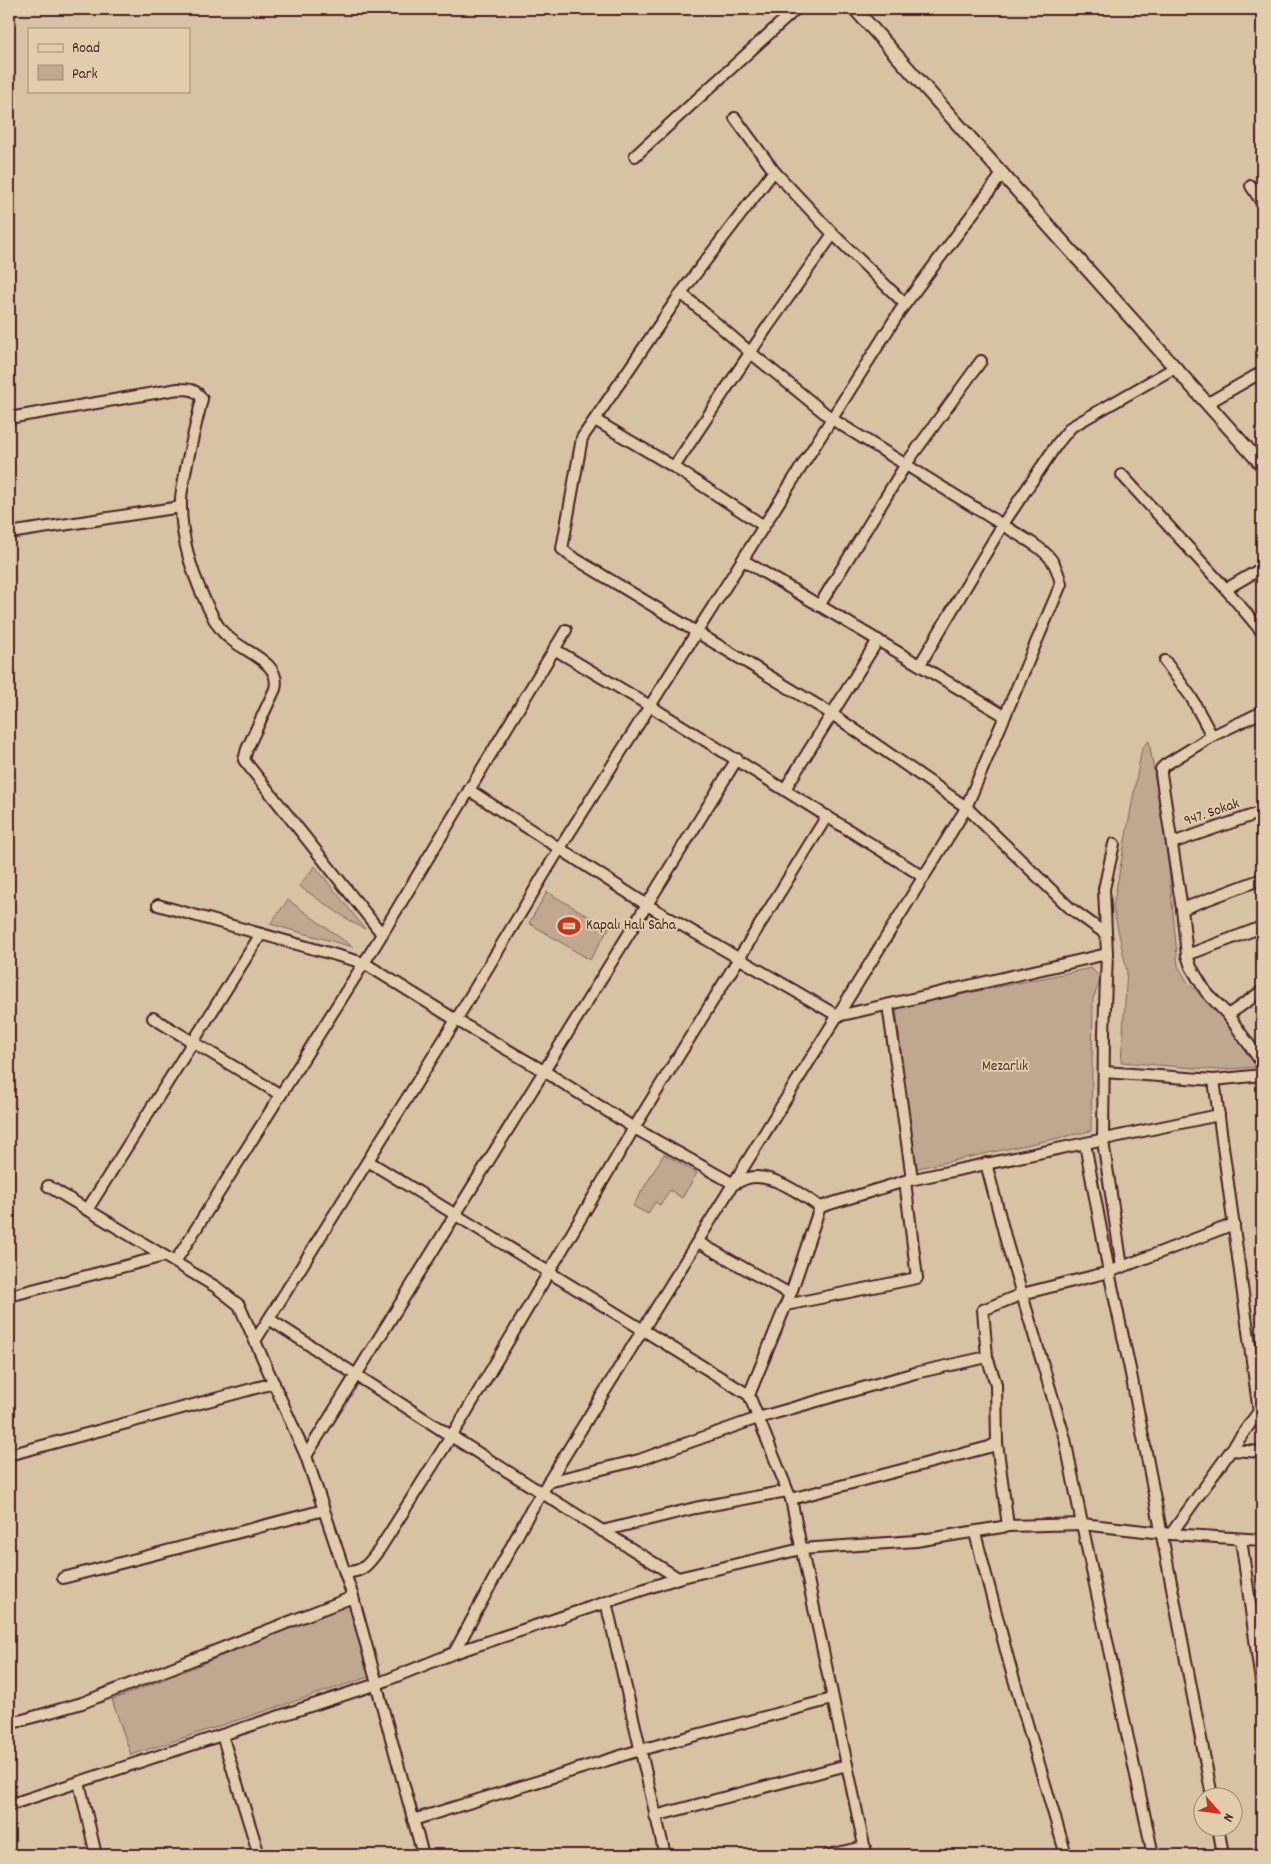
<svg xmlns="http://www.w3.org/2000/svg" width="1271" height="1864" font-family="Dekko,sans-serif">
	<rect width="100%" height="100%" fill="#d8c2a4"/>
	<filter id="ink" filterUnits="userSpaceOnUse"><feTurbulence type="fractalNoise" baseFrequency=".02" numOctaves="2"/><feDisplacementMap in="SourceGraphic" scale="10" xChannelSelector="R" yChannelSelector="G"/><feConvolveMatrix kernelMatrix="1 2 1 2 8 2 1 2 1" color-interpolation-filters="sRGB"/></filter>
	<g filter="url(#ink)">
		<g fill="#c0a790" stroke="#85635e">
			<polygon points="1149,741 1167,849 1178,966 1188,983 1227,1019 1256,1067 1218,1070 1121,1062 1127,971 1113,907 1142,748"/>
			<polygon points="315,866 365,929 353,923 299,886"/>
			<polygon points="547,892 609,928 590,960 529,923"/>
			<polygon points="288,900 353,947 270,924"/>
			<polygon points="1091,968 1101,978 1093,999 1091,1131 914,1169 896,1008"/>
			<polygon points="664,1154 697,1173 682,1198 670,1190 660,1205 655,1202 648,1214 633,1206"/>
			<polygon points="349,1605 369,1677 131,1755 112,1700"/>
		</g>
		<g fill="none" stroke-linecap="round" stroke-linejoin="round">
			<defs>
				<g id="minor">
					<polyline points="735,118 774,171 833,234 905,304"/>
					<polyline points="635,156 796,9"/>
					<polyline points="774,171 681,293 582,438 562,549 569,555 832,714 966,807 1070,908 1106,934"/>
					<polyline points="1251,186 1262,203"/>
					<polyline points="1208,403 1262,372"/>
					<path d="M9 418 178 389C189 389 196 389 202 399 196 424 190 448 185 473 184 482 181 491 181 500 180 541 195 583 214 619 218 626 222 632 228 637 244 652 282 662 275 689L247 749 244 760 382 934"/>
					<polyline points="595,420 674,467 764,526"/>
					<polyline points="674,467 766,329 833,234"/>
					<polyline points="1122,475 1226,589 1262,632"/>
					<polyline points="9,533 181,507"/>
					<polyline points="743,560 1005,716"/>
					<polyline points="1226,589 1262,568"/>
					<polyline points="819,606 906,464 981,361"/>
					<polyline points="554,649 650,706 924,877"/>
					<polyline points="922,661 1003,524 1057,444 1071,427 1176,367"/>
					<polyline points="1165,661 1191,697 1212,736"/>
					<polyline points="1262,712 1212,736 1165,765 1161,769 1161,774 1182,909 1187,955 1191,967 1206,992 1228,1015 1262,1063"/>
					<polyline points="785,789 878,640"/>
					<polyline points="469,790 647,905 838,1016 1107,954"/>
					<polyline points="1172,843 1262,812"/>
					<polyline points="1114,844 1104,889 1107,954 1104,1033 1103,1141 1122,1267"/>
					<path d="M158 905 364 963 456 1020 544 1071 634 1128 734 1184C739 1182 743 1179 748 1178 771 1172 803 1195 820 1207"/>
					<polyline points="1182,909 1262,879"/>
					<polyline points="1187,955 1262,927"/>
					<polyline points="888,1005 912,1179"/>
					<polyline points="1228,1015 1262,991"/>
					<polyline points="153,1018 281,1095"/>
					<polyline points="1104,1072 1214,1080 1262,1075"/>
					<polyline points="1214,1080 1259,1412"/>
					<polyline points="1085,1144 1109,1272 1130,1369 1212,1796"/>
					<polyline points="368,1161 749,1395"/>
					<polyline points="986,1163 1007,1244 1065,1439 1082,1524 1153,1855"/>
					<polyline points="48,1186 216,1287 239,1305 306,1456 353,1597 377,1684 380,1698 423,1855"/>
					<polyline points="87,1210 261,934"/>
					<polyline points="698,1242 790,1294"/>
					<polyline points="175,1262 376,944 566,630"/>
					<polyline points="9,1296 164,1256"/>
					<polyline points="786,1305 917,1278 905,1181"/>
					<polyline points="269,1319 451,1436 678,1578"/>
					<polyline points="255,1341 456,1020 560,848 900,311 1003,173"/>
					<polyline points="1231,1450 1262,1452"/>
					<polyline points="9,1455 274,1383"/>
					<polyline points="306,1456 737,759"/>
					<polyline points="548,1482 639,1460 758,1418 915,1373 987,1357"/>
					<polyline points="791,1499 989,1447 997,1443"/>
					<polyline points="1008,1526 997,1443 996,1384 987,1357 983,1310 1022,1294 1109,1272 1234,1224"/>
					<polyline points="602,1531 695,1508 787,1491"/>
					<polyline points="975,1533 1010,1666 1066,1855"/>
					<polyline points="1171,1534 1262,1407"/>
					<polyline points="1241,1539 1262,1689"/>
					<path d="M345 1573C365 1571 367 1565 379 1550L464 1416 634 1128 827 816"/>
					<polyline points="63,1578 324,1510"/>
					<polyline points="606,1602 665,1855"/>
					<path d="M454 1653 531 1510 965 810 1061 584C1056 562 1050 555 1032 543L832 419 751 353 681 293"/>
					<polyline points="9,1724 82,1703 353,1597"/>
					<polyline points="222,1735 259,1855"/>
					<polyline points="79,1782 96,1855"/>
					<polyline points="9,1805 377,1684 454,1653 678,1578 776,1555 801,1549 916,1541 1008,1526 1082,1524 1171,1534 1262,1540"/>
					<polyline points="655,1816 847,1765"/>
					<polyline points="413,1820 640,1750 832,1699"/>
					<polyline points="1218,1826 1223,1855"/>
					<polyline points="828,1855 865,1847"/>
					<polyline points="866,1855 791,1499 749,1395 792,1290 820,1207 905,1181 1219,1115"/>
				</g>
				<polyline id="tertiary" points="855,9 1262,465"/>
			</defs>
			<use href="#minor" stroke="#4a1f2b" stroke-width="14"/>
			<use href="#tertiary" stroke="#4a1f2b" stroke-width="16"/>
			<use href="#minor" stroke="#e1cdac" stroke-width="10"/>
			<use href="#tertiary" stroke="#e1cdac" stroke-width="12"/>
		</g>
	</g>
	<defs>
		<symbol id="stadium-bare" viewBox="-9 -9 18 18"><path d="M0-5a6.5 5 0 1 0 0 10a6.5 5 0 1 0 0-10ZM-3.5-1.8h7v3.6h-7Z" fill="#c8321e" stroke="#e1cdac" stroke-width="2.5" paint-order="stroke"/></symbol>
	</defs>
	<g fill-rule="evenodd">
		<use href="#stadium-bare" x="553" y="910" width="32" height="32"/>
	</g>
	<g text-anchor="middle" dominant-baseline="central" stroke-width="4" stroke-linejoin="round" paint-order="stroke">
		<g font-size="15" fill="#4a1f2b" stroke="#e1cdac">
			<text transform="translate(1212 813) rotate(-19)">947. Sokak</text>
		</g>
		<g font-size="15" fill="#4a1f2b" stroke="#e1cdac" text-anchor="start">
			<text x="586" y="926">Kapalı Halı Saha</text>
		</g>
		<g font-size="15" fill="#5c333a" stroke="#e1cdac">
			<text x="1005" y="1067">Mezarlık</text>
		</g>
	</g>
	<rect width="1271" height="1864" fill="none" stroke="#e1cdac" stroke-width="30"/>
	<rect x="15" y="15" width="1241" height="1834" fill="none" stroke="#4a1f2b" stroke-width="2" filter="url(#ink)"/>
	<rect x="28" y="28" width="162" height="65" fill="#e1cdac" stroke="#a58778"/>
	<rect x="38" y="44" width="25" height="8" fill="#e1cdac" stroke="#a58778"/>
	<text x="72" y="52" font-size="15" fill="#4a1f2b">Road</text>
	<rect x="38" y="65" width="25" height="15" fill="#c0a790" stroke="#a58778"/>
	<text x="72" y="78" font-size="15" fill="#4a1f2b">Park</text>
	<g transform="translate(1218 1812) rotate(118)"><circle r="24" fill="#e1cdac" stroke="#a58778"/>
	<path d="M0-4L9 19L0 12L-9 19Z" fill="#c8321e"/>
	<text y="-8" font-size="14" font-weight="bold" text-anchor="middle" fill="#4a1f2b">N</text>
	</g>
</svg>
